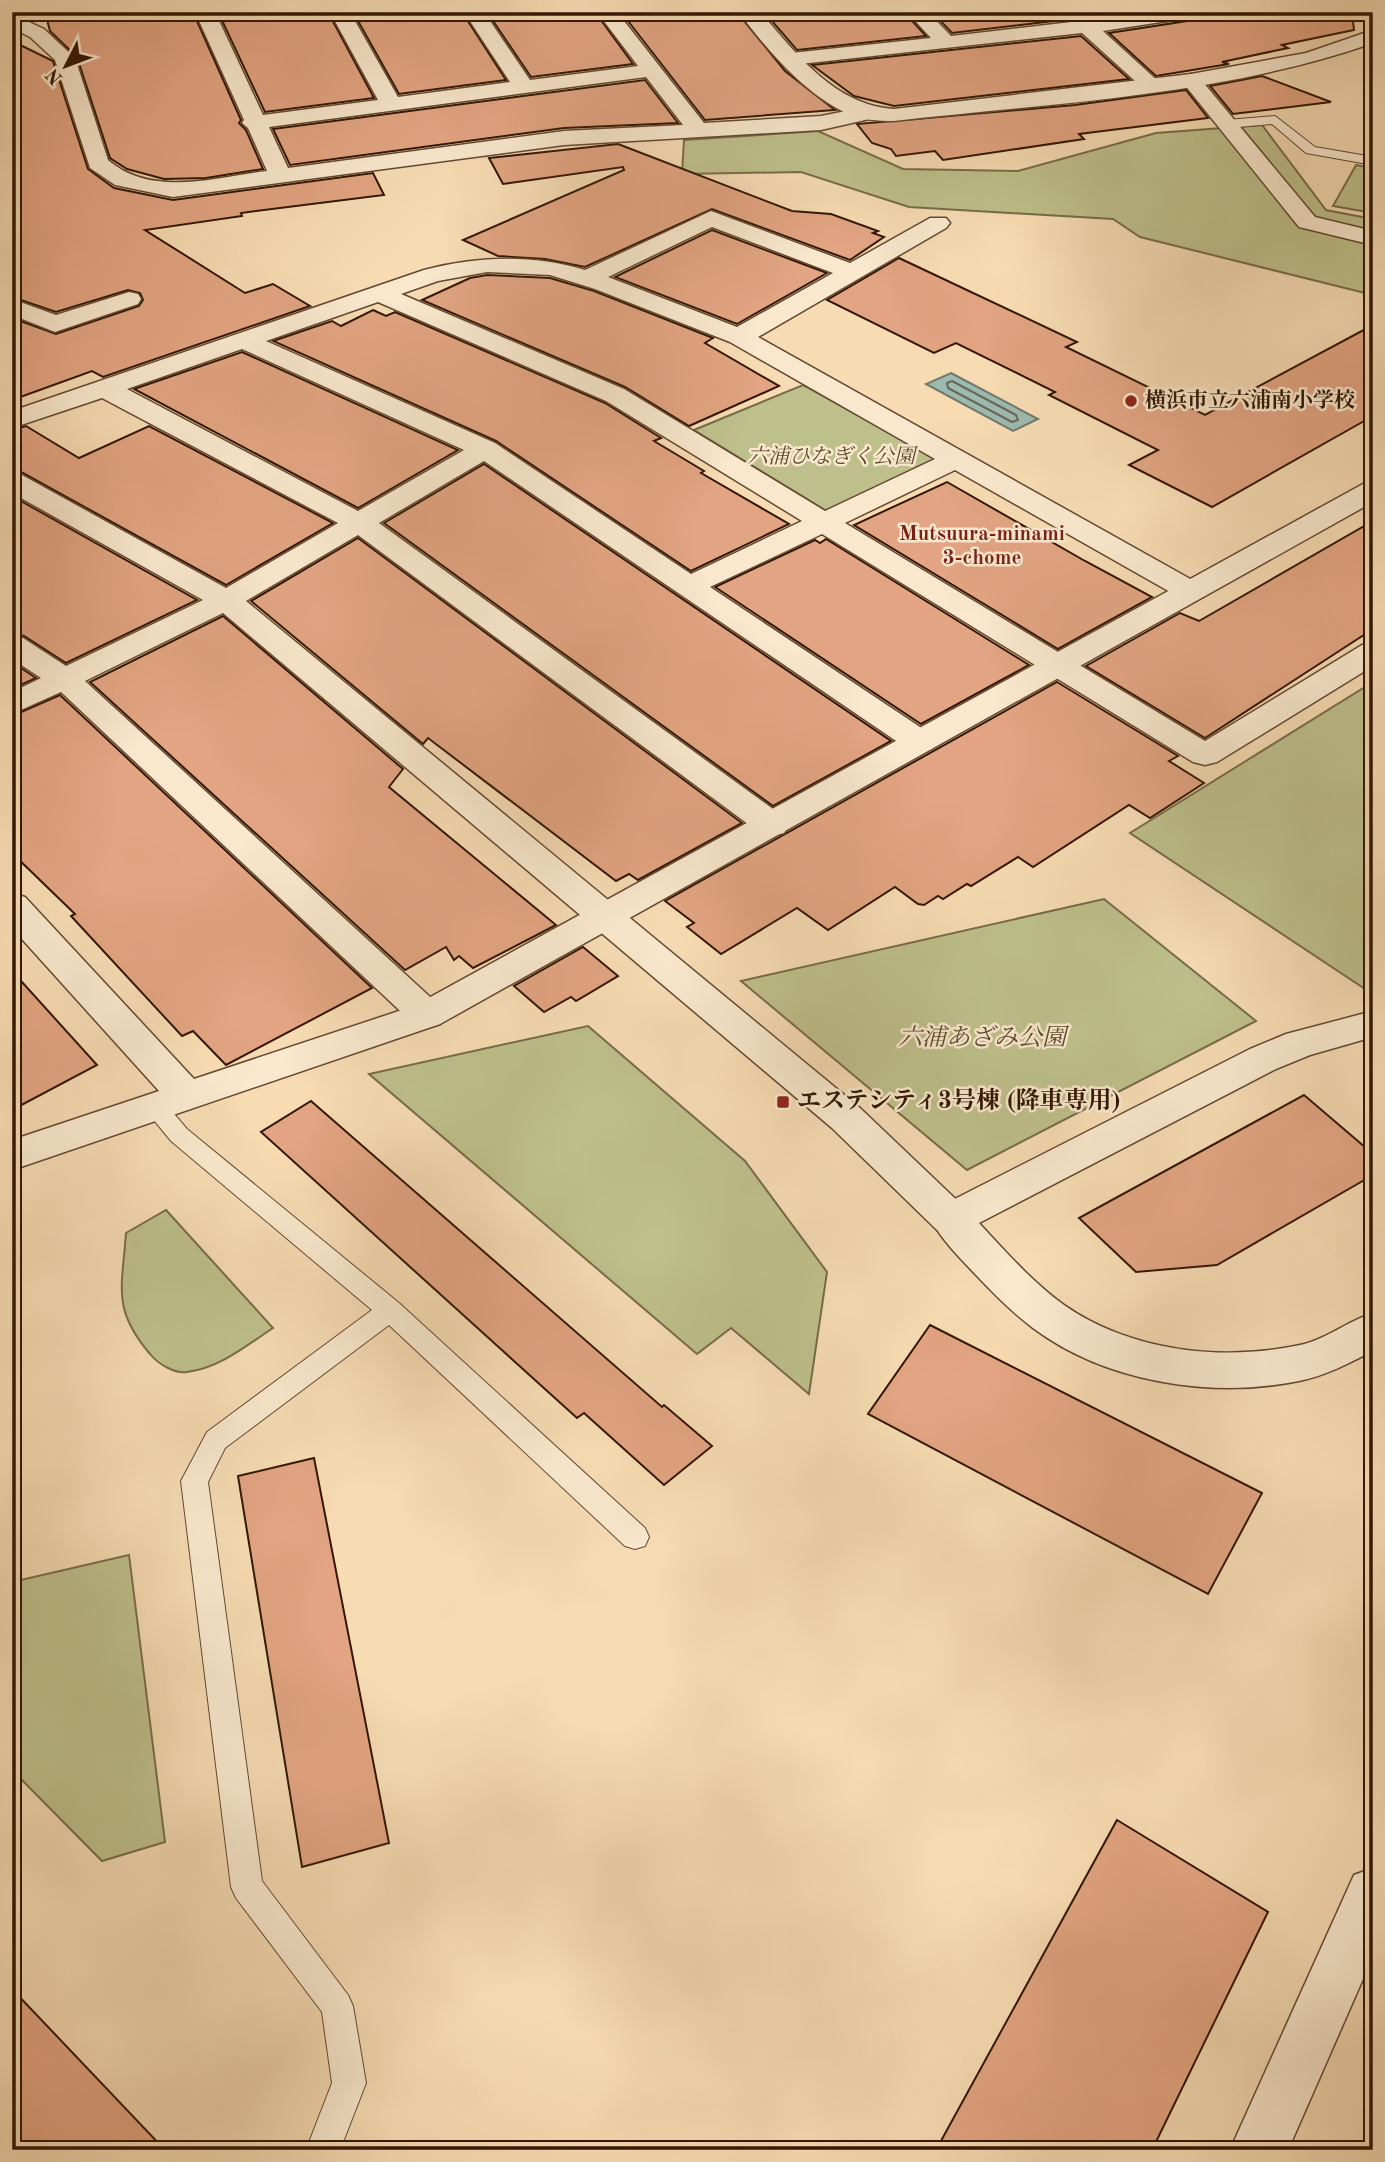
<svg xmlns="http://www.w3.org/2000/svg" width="1385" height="2162" font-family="'Old Standard TT','Noto Serif JP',serif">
	<rect width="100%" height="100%" fill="#f6dbb3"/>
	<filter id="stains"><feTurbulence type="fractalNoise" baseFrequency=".00286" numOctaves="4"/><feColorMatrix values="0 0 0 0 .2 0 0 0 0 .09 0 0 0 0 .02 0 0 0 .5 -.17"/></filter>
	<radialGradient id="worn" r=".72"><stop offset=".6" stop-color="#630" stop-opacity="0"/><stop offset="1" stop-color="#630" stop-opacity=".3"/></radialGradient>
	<g fill="#bec08b" stroke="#786c48" stroke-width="2">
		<polygon points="1262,125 1326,210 1373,219 1373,295 1140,237 1113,219 909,207 801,172 682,174 684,140 818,131 903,169 1018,171 1156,133"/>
		<polygon points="1356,165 1373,168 1373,213 1333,206"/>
		<polygon points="803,385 940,461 833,515 694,430"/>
		<polygon points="1373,682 1373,990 1368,991 1130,833"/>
		<polygon points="1104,899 1256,1021 967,1170 741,981"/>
		<polygon points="588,1026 745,1161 827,1272 809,1394 731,1328 697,1354 369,1074"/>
		<path d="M166 1210 273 1328C247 1345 220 1368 187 1372 175 1374 158 1364 150 1354 112 1309 122 1289 126 1233Z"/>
		<polygon points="129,1555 165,1842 102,1861 12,1770 12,1582"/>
	</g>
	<polygon fill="#9dbab1" stroke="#72796c" stroke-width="2" points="951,373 1038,419 1013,431 926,384"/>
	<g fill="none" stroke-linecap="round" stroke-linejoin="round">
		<polygon stroke="#68685a" stroke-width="2" points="952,381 1016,415 1018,420 1012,422 948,388 947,383"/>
	</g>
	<g fill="#e2a482" stroke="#321704" stroke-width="2">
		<polygon points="45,12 193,12 241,120 239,123 246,130 263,169 206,178 164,179 127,169 110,158 77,57 50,31"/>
		<polygon points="218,12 328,12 374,98 265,112"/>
		<polygon points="353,12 462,12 506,80 399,94"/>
		<polygon points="487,12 595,12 633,64 531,77"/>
		<polygon points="621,12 737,12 785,71 835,110 705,120"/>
		<polygon points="764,12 904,12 926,36 797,50"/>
		<polygon points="932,12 1131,12 952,33"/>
		<polygon points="1200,12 1352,12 1354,30 1282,45 1288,48 1222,62 1229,64 1156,76 1109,33 1187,21"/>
		<polygon points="1081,36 1129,79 894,106 854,96 812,65"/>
		<polygon points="12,41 53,61 88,169 114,188 173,200 373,173 384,195 241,213 242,216 145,230 245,293 273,284 310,306 103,377 92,371 12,400 12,318 56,334 139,306 143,300 140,293 128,290 56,312 12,297"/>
		<polygon points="1262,76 1331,102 1233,114 1210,86"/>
		<polygon points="645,80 678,123 564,128 290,165 273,129"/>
		<polygon points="1186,90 1208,118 1079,134 1084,139 943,160 935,151 896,156 891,149 872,143 857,124 1075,105"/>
		<polygon points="618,144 792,211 831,214 878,231 873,233 884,237 850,260 712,209 585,267 545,259 498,256 463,240 624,170 623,167 503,184 489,158"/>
		<polygon points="712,230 827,273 737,324 615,277"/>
		<polygon points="899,258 1077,342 1066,347 1205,415 1373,325 1373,416 1212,507 1129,465 1158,450 1049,395 1055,392 956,343 934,353 827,300"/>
		<polygon points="487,275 550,278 594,291 713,338 705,343 779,386 689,426 625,387 422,300 470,278"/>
		<polygon points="373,310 386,316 395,312 605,403 661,438 654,441 704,471 701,473 789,524 691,571 496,441 273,341 332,321 341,326"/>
		<polygon points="242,352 458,450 358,508 134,389"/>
		<polygon points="26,426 79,458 149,426 333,523 226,585 23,473 12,470 12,430"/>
		<polygon points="484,464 891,741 773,806 384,523"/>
		<polygon points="947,482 1085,561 1152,597 1058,649 854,525"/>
		<polygon points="12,496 197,600 66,663 24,636 12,633"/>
		<polygon points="1373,521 1373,629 1205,738 1086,666 1180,613 1199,621"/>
		<polygon points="358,538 742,823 638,880 629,874 616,881 428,738 423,744 251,601"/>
		<polygon points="826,539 1029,665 921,724 715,587 815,540 820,543"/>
		<polygon points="223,616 403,769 389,787 556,925 473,968 459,956 454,960 446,947 405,970 90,682"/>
		<polygon points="12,662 36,678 12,689"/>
		<polygon points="1057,682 1178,756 1169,761 1204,783 1150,818 1129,805 1033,867 1018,857 971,886 967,884 943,899 938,896 924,905 918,904 895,887 828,930 797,908 721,954 687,927 694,923 665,901"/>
		<polygon points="60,695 372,988 226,1065 193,1031 182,1036 71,916 75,914 12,853 12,716"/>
		<polygon points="583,947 618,976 576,1001 571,997 544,1012 514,986"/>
		<polygon points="12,971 97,1065 12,1110"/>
		<polygon points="1304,1095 1373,1154 1373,1175 1217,1265 1136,1272 1079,1218"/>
		<polygon points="311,1101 662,1407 664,1405 712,1446 664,1485 584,1413 577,1418 261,1132"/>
		<polygon points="930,1325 1262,1493 1208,1594 868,1414"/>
		<polygon points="314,1458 389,1843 302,1867 238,1476"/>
		<polygon points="1117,1820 1268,1912 1152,2150 936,2150"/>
		<polygon points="12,1989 165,2150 12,2150"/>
	</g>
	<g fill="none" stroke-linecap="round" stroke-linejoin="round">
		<defs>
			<g id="service">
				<polygon points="1275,116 1315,147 1373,157 1373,165 1306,153 1272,124 1227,128 1221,124 1227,120"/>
				<polygon points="156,1099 164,1102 187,1129 399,1303 645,1528 649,1537 645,1546 635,1549 625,1546 389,1325 225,1448 208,1482 262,1881 348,1995 353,2006 366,2083 340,2150 306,2150 332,2083 322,2012 236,1898 231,1887 181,1481 207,1432 372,1310 171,1141 144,1108 148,1102"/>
			</g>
			<g id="minor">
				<path d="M195 12H215L263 115 378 100 330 12H350L398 97 510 82 464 12H484L530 80 638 66 597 12H617L704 123 821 116 866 107 877 113 874 118 821 130 564 145 173 197 115 185 90 168 55 60 30 37 12 28V14L44 29 75 58 108 160C152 198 216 177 267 171L248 128 242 123 244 120ZM646 77 683 125 564 131 288 168 269 127Z"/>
				<polygon points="907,12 928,12 951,36 1156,12 1197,12 1187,18 1103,31 1159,82 1163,86 1152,92 1145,90 1082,33 791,65 781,59 791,53 931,38"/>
				<polygon points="1191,74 1198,76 1315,217 1373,231 1373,245 1299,227 1184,84 1181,80 1184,76"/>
				<path d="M711 211 850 263 930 218H946L950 223 946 228 758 337 1201 585 1205 591 1201 597 1190 600 1179 597 955 470 845 523 1205 741 1362 645 1373 643V666L1217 762 1205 765 1193 762 822 534 710 587 932 735 936 742 932 749 920 752 908 749 484 461 379 523 784 817 789 825 784 833 772 836 760 833 358 535 246 601 860 1108 965 1208 971 1219 965 1230 951 1235 937 1230 832 1128 223 613 85 681 440 1006 446 1015 440 1024 427 1028 414 1024 61 692 12 714V692L41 678 12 659V636L23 638 66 666 203 600 12 493V473L22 475 226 588 338 523 102 398 12 428V411L424 270C478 256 531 254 585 270ZM712 227 833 273 737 327 608 277ZM487 272 550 275 595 289 730 342 935 459 825 511 624 389 401 294 438 281ZM378 302 606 401 802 521 691 574 495 443 266 341ZM242 349 464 450 358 511 127 389Z"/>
				<polygon points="129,292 138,294 141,299 138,304 55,332 12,315 12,299 56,315"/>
			</g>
			<g id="tertiary">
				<path d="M739 12H760C797 54 834 105 894 109L1191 74 1306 53 1373 30V43C1222 96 1052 103 894 121 878 121 861 120 846 113 805 94 765 48 739 12Z"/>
				<polygon points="1373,482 1373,502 440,1024 12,1170 12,1140 159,1091 12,928 12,893 25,897 194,1079 414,1006 1363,484"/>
				<path d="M1373 1011V1037L1310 1055 1276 1069 979 1223C1006 1252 1032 1282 1064 1305 1130 1351 1221 1362 1300 1345 1325 1340 1348 1321 1373 1313V1351C1349 1363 1325 1376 1299 1381 1211 1399 1105 1382 1033 1328 1013 1313 995 1295 978 1277 961 1259 942 1241 931 1219L937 1208 1250 1049 1286 1034Z"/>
				<polygon points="1373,1868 1373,1956 1288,2150 1230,2150 1354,1875"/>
			</g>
		</defs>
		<use href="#service" stroke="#634830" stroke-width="2"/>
		<use href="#minor" stroke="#634830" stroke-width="3"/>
		<use href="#tertiary" stroke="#634830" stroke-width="3"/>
		<use href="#service" fill="#f9e8ce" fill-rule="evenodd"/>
		<use href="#minor" fill="#f9e8ce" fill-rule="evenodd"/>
		<use href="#tertiary" fill="#f9e8ce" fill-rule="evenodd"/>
	</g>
	<g fill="#8f2418" stroke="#f9e8ce" stroke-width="2.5">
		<circle cx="1131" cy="401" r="7"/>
		<rect x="776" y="1095" width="14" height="14" rx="3.5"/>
	</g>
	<g text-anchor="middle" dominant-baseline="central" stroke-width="5" stroke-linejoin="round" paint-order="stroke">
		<g font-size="21" font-weight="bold" fill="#321704" stroke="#f9e8ce" text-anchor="start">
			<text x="1145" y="401">横浜市立六浦南小学校</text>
		</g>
		<g font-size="21" font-style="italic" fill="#5c4a2c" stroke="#f9e8ce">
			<text x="831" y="457">六浦ひなぎく公園</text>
		</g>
		<g font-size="21" font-weight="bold" fill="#7a1f14" stroke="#f9e8ce">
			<text x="982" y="534">Mutsuura-minami<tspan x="982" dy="24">3-chome</tspan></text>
		</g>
		<g font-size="24" font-style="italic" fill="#5c4a2c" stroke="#f9e8ce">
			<text x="982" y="1039">六浦あざみ公園</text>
		</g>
		<g font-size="24" font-weight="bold" fill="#321704" stroke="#f9e8ce" text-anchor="start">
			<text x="797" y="1102">エステシティ3号棟 (降車専用)</text>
		</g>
	</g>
	<rect width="1385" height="2162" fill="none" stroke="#f6dbb3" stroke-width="42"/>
	<rect x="14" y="14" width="1357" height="2134" fill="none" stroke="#321704" stroke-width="3.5"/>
	<rect x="21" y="21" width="1343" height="2120" fill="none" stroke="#321704" stroke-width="2"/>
	<g transform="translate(66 66) rotate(228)" stroke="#f9e8ce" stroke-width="5" paint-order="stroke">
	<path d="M0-5L12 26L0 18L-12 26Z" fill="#321704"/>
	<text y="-10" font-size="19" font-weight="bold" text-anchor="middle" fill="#321704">N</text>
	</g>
	<rect width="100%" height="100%" filter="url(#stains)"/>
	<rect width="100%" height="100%" fill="url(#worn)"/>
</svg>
